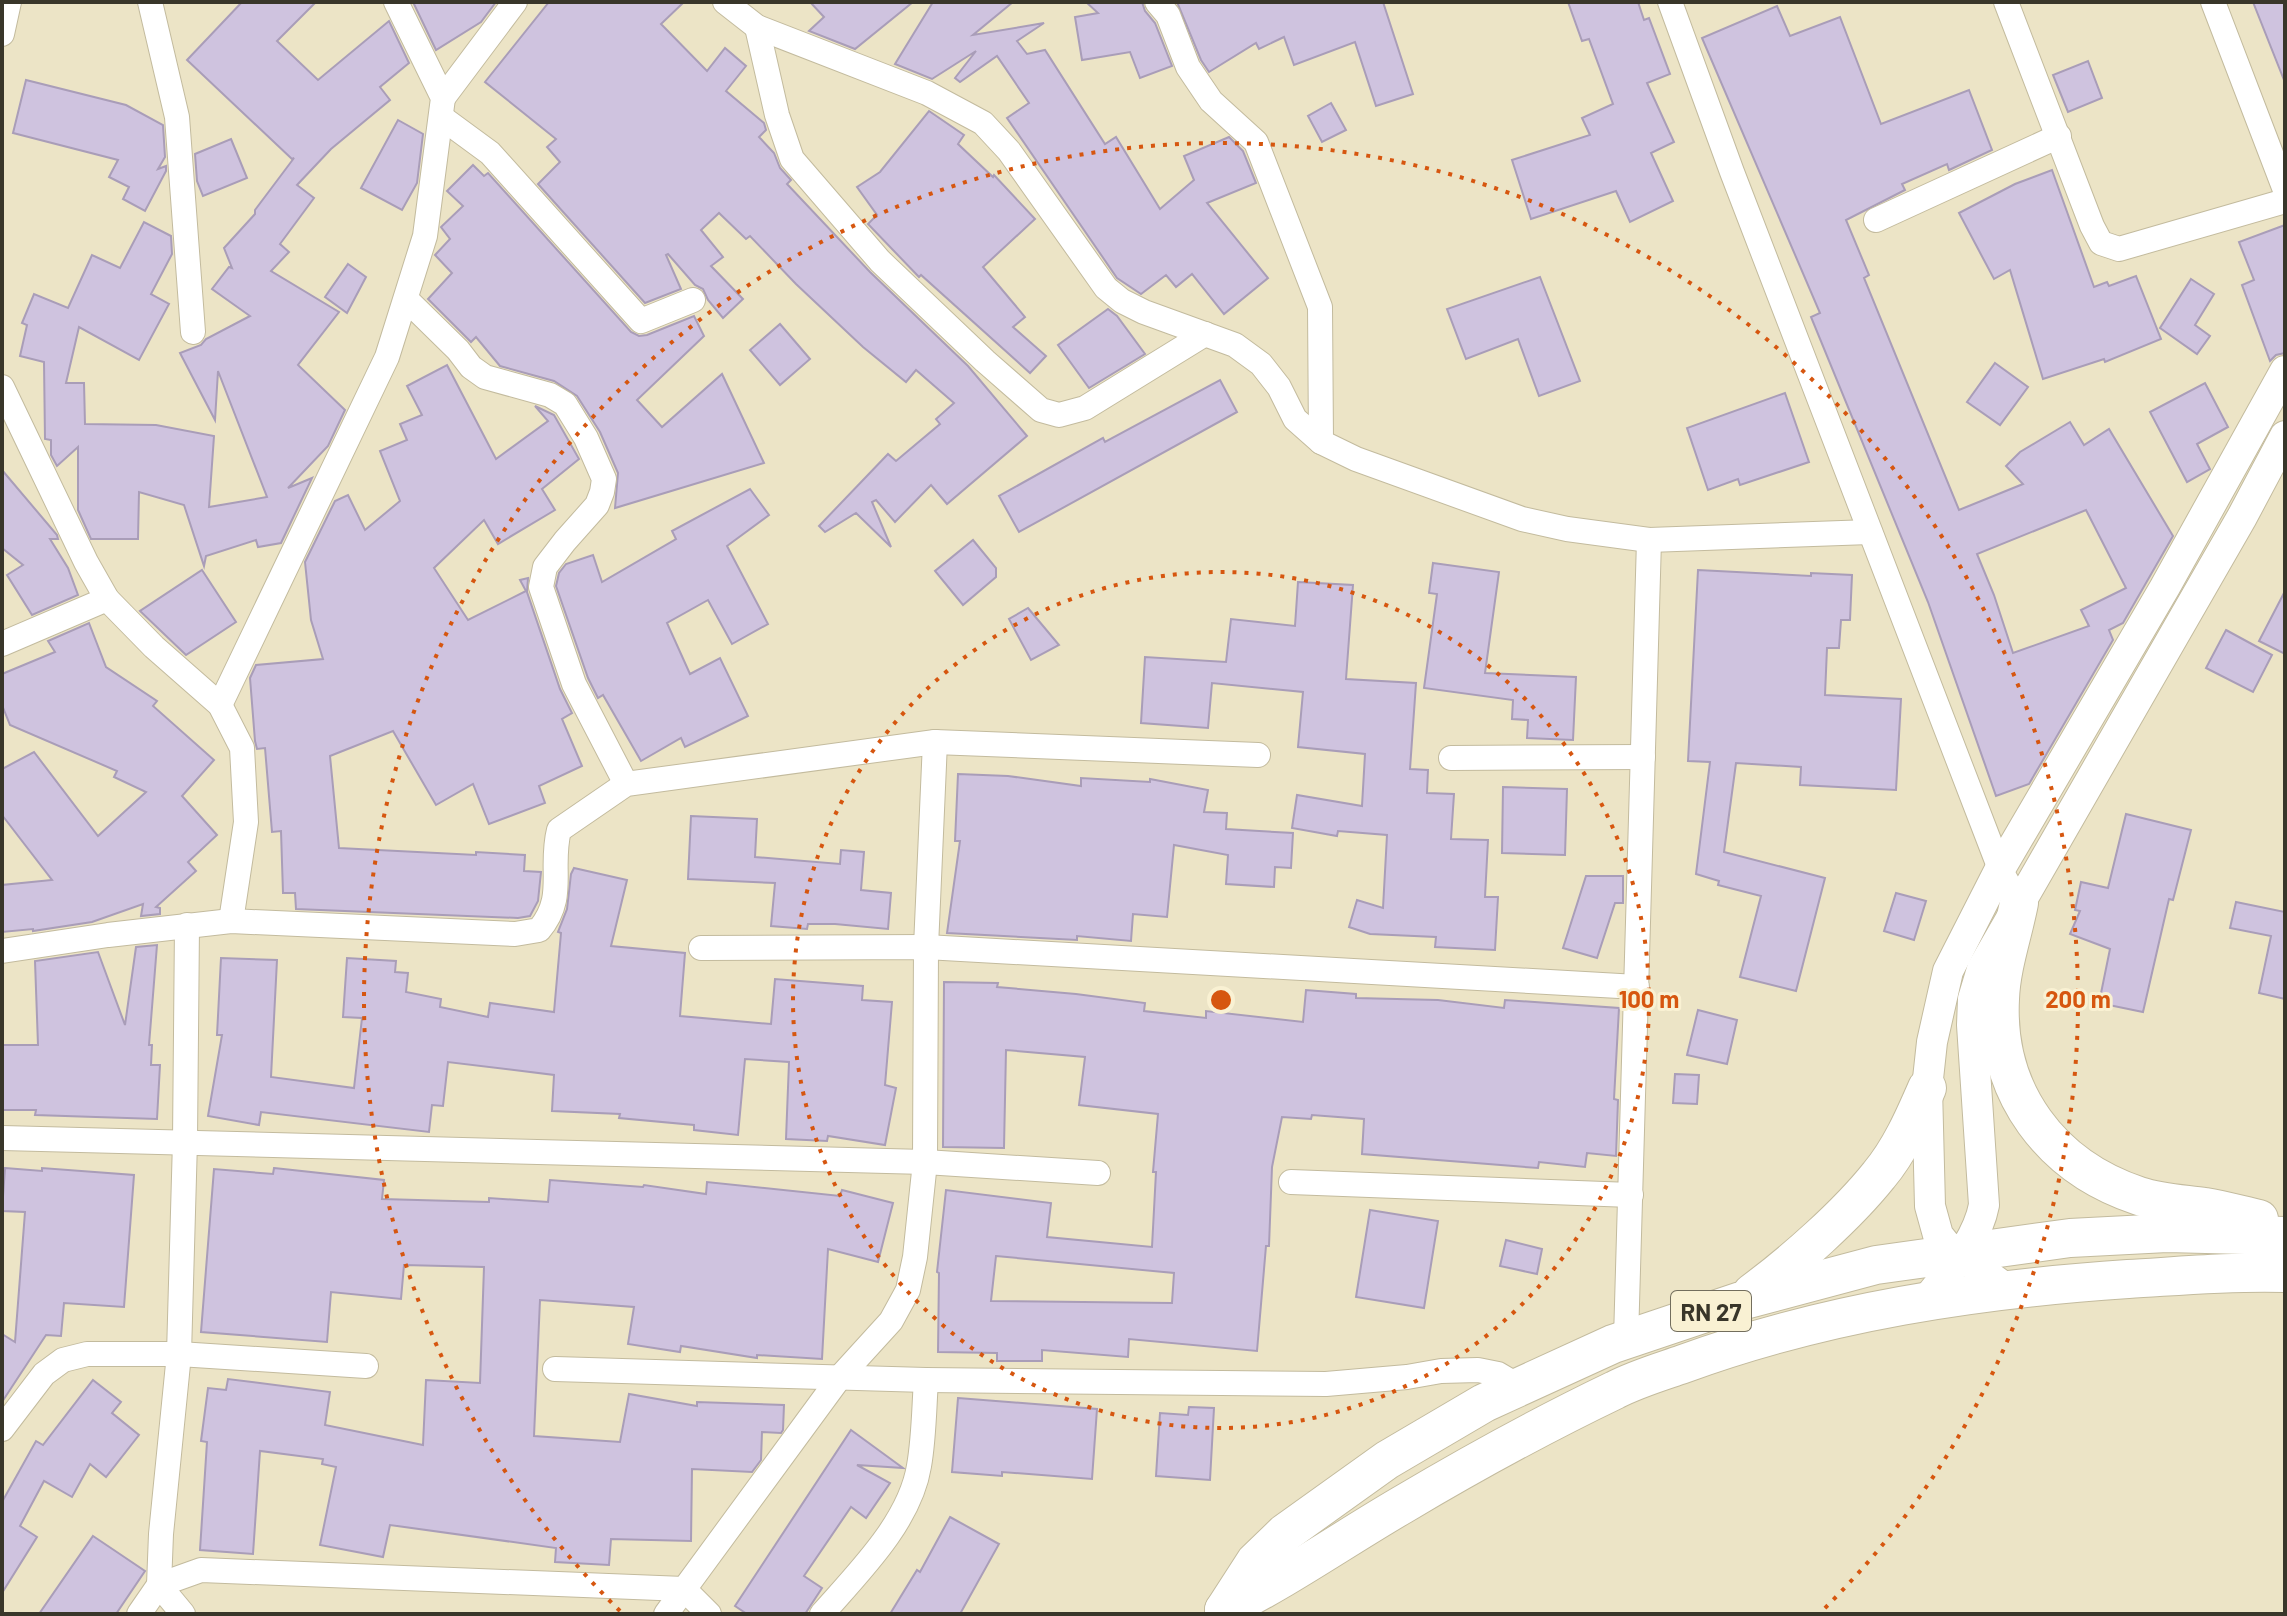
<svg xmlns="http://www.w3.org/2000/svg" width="2287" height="1616" font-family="Barlow,sans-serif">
	<rect width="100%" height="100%" fill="#ece4c6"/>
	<g fill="#cfc3df" stroke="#a99db8" stroke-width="2" fill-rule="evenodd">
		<polygon points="242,2 316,2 277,41 318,80 389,21 409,63 380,87 390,100 331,149 297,185 314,198 280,244 289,252 271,271 339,312 298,365 345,410 328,446 288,488 312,478 281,543 258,547 256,540 206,556 204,566 184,505 139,492 138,539 91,539 78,510 78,447 57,466 51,455 51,440 45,439 44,362 20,356 27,325 22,323 34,294 68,308 92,255 120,268 144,222 171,236 172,254 151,294 169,304 139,360 79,327 66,383 84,383 85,424 156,425 214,436 209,507 267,497 218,371 215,420 180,353 201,345 206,339 250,316 212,289 229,267 232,268 224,248 255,214 255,210 294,158 292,159 187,60"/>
		<polygon points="413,2 496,2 481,22 436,50"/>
		<polygon points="549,2 684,2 661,24 707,71 725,48 746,66 726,91 764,123 766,130 759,137 774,153 780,168 791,180 787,184 870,272 968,366 1027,436 947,504 931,485 895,522 876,500 872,502 891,547 856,513 825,532 819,526 888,454 896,461 940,424 936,419 954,403 916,370 906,382 863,347 796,284 750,236 746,239 719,213 701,230 723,257 711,266 743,299 723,318 708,300 703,289 695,285 668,254 666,255 681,289 645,303 538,184 560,162 547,147 556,139 485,82"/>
		<polygon points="810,2 913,2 855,49 809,31 824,17"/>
		<polygon points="933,2 1013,2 973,35 1044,23 1017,41 1027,54 1045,50 1105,144 1116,137 1160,209 1194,180 1184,156 1229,137 1243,151 1256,183 1207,203 1268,278 1224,314 1192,274 1176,287 1166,275 1141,294 1117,278 1007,118 1029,103 997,56 960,82 955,78 976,51 932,79 895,64"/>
		<polygon points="1086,2 1142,2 1145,11 1155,23 1172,66 1140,78 1130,52 1082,60 1075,17 1098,13"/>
		<polygon points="1177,2 1383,2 1413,94 1376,106 1355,42 1294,65 1284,37 1259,49 1256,43 1209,72 1201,60"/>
		<polygon points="1568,2 1638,2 1644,20 1649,18 1670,74 1647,83 1674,142 1651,153 1673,201 1630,222 1616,191 1531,219 1512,160 1590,135 1582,118 1613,104 1589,39 1582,41"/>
		<polygon points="2253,2 2285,2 2285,80 2284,80"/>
		<path d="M1777 6 1790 36 1840 17 1881 124 1969 90 1992 150 1949 170 1947 164 1902 184 1905 190 1846 220 1869 275 1864 278 1959 510 2023 484 2006 466 2020 452 2070 422 2084 445 2109 429 2173 536 2123 623 2109 630 2113 640 2029 784 1996 796 1928 602 1811 317 1820 313 1702 38ZM2086 510 2126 588 2081 610 2089 626 2013 653 1994 595 1977 554Z"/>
		<polygon points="2088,61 2102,98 2068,112 2053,75"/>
		<polygon points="26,80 126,105 163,125 165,157 158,169 166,166 166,171 145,211 123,199 129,187 109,177 118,160 13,133"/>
		<polygon points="1331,103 1346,130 1322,142 1308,116"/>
		<polygon points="929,111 964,135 958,144 993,177 994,175 1035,219 983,267 1025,317 1013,327 1046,356 1030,373 921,275 919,277 868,224 877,215 857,187 880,172"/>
		<polygon points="398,120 423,134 417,183 402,210 361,188"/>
		<polygon points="231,139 247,178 203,196 197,181 195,154"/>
		<polygon points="473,165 484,176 488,173 631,332 639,336 647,335 694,316 704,336 637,400 662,427 722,374 764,463 615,508 618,473 600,432 577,396 554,381 500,366 476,337 471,342 428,299 452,273 435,255 450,239 441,227 463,206 447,191"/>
		<polygon points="2052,170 2094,287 2107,282 2109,286 2136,276 2161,339 2105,362 2104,359 2043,379 2010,270 1994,279 1959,213 2015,184"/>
		<polygon points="2285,225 2285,353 2276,355 2270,361 2242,285 2254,280 2239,242"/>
		<polygon points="348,264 366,277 347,313 325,297"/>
		<polygon points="1540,277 1580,381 1539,396 1518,339 1466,359 1447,309"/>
		<polygon points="2191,279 2214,294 2195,325 2210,336 2197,354 2160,328"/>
		<polygon points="1108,309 1117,316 1145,354 1089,388 1058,345"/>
		<polygon points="780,324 810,359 780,385 750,350"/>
		<polygon points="1995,363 2028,387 2000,425 1967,402"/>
		<polygon points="447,365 496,459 548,421 535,406 554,415 579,459 542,489 555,510 498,544 484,520 434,568 468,620 526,591 520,580 528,578 527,592 560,689 572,713 562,719 582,766 539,786 545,803 489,824 473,784 436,805 393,731 330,756 339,848 476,855 476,852 525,855 524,871 541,872 538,901 530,916 518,918 296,909 295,893 283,893 281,831 272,832 265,748 257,749 255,741 250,678 256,665 323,659 311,620 305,562 335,501 348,495 365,530 400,501 380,451 407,440 400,424 422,415 407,386"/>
		<polygon points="1220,380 1237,412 1019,532 999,496 1103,438 1105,442"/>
		<polygon points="2205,383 2228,427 2197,444 2210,469 2187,482 2150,412"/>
		<polygon points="1785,393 1809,462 1740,485 1738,479 1708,490 1687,428"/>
		<polygon points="2,470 57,535 58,539 50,539 68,568 78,595 32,615 7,575 23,565 2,548"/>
		<polygon points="750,489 769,515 727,546 768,624 732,644 708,600 667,623 690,674 720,658 748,716 685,747 681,738 641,761 603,695 598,698 588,678 556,586 559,573 566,564 593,555 602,582 676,539 672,531"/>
		<polygon points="973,540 996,568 996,577 963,605 935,571"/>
		<polygon points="1433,563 1499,572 1485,673 1576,677 1573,740 1527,738 1528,720 1512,719 1513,700 1424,688 1437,594 1429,593"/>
		<polygon points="202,570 236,622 186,655 140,611"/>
		<polygon points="1698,570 1811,576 1811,573 1852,575 1850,620 1841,620 1839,648 1827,648 1825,695 1901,699 1896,790 1800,785 1801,767 1736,763 1724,852 1825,878 1796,991 1740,977 1761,896 1718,885 1719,881 1696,874 1710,762 1688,761"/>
		<polygon points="1298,582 1353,585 1346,679 1416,683 1410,769 1428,770 1427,793 1454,794 1451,839 1488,840 1485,897 1498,897 1495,950 1435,947 1436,937 1370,934 1349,927 1357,900 1383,908 1387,835 1338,831 1337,836 1292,828 1297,795 1362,806 1365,754 1298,747 1303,692 1212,683 1208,728 1141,723 1145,657 1226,662 1231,619 1295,626"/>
		<polygon points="2285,591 2285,654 2259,641"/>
		<polygon points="1028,608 1059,645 1031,660 1009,619"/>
		<polygon points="89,623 106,667 157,701 153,706 214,760 182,796 217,835 188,862 196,871 156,907 160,908 160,914 141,916 143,904 92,922 33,931 33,929 2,932 2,885 52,880 2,815 2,769 34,752 98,836 146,792 114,777 117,771 10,725 2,705 2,674 55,652 48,641"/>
		<polygon points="2226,630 2272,655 2253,692 2206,668"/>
		<polygon points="958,774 1008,776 1081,786 1081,778 1150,782 1150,779 1208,790 1204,812 1227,813 1226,829 1293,833 1291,868 1275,867 1274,887 1226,884 1228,855 1174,845 1167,917 1133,914 1131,941 1077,936 1077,940 947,933 960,841 955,841"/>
		<polygon points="1503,787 1567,789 1565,855 1502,853"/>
		<polygon points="2126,814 2191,830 2173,900 2169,899 2143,1012 2099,1003 2110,949 2070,934 2080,911 2075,910 2081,882 2108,888"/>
		<polygon points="691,816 757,819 755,857 840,864 841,850 864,852 861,890 891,893 888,929 835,924 808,924 807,929 771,926 775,883 688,879"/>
		<polygon points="574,868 627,880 611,946 685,953 680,1016 771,1024 775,979 863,986 862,1000 892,1002 885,1085 896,1088 885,1145 828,1136 827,1141 786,1139 789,1062 745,1059 738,1135 694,1130 694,1125 619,1118 620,1114 552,1111 554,1075 448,1062 443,1106 432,1105 429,1132 261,1112 259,1125 208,1116 222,1035 217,1035 221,958 277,960 271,1077 354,1088 362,1018 343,1017 347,958 396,961 395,972 408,973 406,992 441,999 440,1007 488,1017 490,1003 554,1012 561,933 558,932 567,909 571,874"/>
		<polygon points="1586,876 1623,876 1623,903 1615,903 1597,958 1563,948"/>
		<polygon points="1896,893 1926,901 1914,940 1884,931"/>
		<polygon points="2236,902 2285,912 2285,999 2259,993 2271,936 2230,928"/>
		<polygon points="157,945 149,1045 152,1045 151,1065 160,1065 157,1119 35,1115 36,1110 2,1110 2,1045 38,1045 35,961 98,952 125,1025 136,947"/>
		<path d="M944 982 998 983 997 987 1076 994 1145 1003 1144 1011 1206 1018V1011L1303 1022 1306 990 1356 994V998L1438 1000 1504 1008 1505 1000 1619 1008 1614 1099 1618 1100 1616 1156 1587 1153 1585 1167 1539 1162 1538 1168 1362 1154 1364 1119 1312 1115 1311 1119 1282 1117 1272 1167 1269 1246H1266L1257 1351 1129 1339 1128 1357 1042 1350V1361H997V1353L938 1352 939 1273 937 1272 946 1190 1051 1203 1047 1237 1152 1247 1156 1172H1153L1158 1114 1079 1105 1085 1057 1006 1050 1004 1148 943 1147ZM996 1256 1174 1273 1172 1303 991 1301Z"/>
		<polygon points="1698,1010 1737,1020 1727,1064 1687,1055"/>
		<polygon points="1675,1074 1699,1075 1697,1104 1673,1103"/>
		<polygon points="5,1168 42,1171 42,1168 134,1175 124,1307 64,1303 61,1336 46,1335 2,1402 2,1334 15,1342 25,1212 2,1211"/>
		<polygon points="274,1168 384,1180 382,1199 489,1202 489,1198 548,1202 550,1180 643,1187 644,1185 706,1194 707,1182 840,1196 842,1190 893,1203 878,1262 828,1249 822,1359 757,1355 757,1358 681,1346 680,1352 628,1344 634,1307 540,1300 534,1436 620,1442 629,1394 697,1406 697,1402 784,1405 783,1430 781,1433 762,1432 761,1460 752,1472 692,1469 691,1541 611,1539 609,1565 555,1562 556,1548 390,1525 383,1557 320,1545 336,1467 322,1464 323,1459 260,1451 253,1554 200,1550 207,1442 201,1441 208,1388 226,1390 228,1379 330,1392 325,1425 423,1445 426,1380 480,1383 484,1267 404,1265 401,1299 331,1292 327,1342 201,1332 214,1169 273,1174"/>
		<polygon points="1370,1210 1438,1221 1424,1308 1356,1297"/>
		<polygon points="1506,1240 1542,1249 1537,1274 1500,1266"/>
		<polygon points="93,1380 121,1402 112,1413 139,1435 106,1477 90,1464 72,1497 44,1481 20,1526 37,1537 2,1593 2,1502 36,1441 43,1445"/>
		<polygon points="958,1398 1097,1409 1092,1479 1002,1472 1002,1476 952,1472"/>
		<polygon points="1189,1407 1214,1408 1210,1480 1156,1476 1160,1413 1188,1415"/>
		<polygon points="851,1430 903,1468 857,1465 890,1483 866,1518 851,1507 804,1576 822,1588 805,1614 747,1614 735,1606"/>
		<polygon points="950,1517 999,1544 960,1614 890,1614 917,1570 920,1572"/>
		<polygon points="93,1536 145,1571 116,1614 39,1614"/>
	</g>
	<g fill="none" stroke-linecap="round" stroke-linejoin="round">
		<defs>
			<g id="minor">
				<polyline points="150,2 177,117 193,332"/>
				<polyline points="725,2 757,27 927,93 983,123 1009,151 1106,288 1122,301 1144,312 1235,345 1261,364 1279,387 1295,419 1321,442 1356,459 1522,519 1567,529 1649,540 1870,532"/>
				<polyline points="1157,2 1168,15 1188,67 1211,101 1256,142 1320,307 1321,442"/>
				<polyline points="1670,2 1732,172 2000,869 2019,903"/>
				<polyline points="2006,2 2092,226 2101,243 2119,249 2285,201"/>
				<polyline points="2213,2 2285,190"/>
				<polyline points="757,27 777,115 792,159 880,261 985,361 1041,410 1059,415 1085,408 1205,334"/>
				<polyline points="2,34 9,2"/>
				<polyline points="443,98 515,2"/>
				<polyline points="441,117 490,153 641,321 693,300"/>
				<polyline points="1876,220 2059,136"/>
				<polyline points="406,299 458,350 471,367 485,377 550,395 565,404 586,438 604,479 602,492 597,505 565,541 545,567 541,587 574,684 626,784"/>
				<polyline points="2,387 86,562 107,599 154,647 220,705 242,748 246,822 231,921"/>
				<polyline points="2,644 107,599"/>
				<polyline points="220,705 387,357 425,236 443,98 396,2"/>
				<polyline points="1451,758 1643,757"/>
				<polyline points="701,948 926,947 1637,987"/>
				<path d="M2 951 108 935 231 921 515 934 539 930C567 897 549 869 559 830L626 784 935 742 1258 755"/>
				<polyline points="2,1138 925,1162 1098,1173"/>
				<polyline points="1291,1182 1631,1195"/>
				<polyline points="1626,1339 1649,540"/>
				<polyline points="555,1369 926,1380 1326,1384 1407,1377 1441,1371 1478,1370 1498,1374 1520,1387"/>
				<polyline points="2,1429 44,1374 63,1360 87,1354 179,1354 366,1366"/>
				<polyline points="139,1614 159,1585 201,1570 684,1589 709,1614"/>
				<polyline points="183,1614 159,1585 161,1534 179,1354 185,1141 187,925"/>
				<polyline points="666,1614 840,1377 891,1321 908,1290 915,1257 925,1162 926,947 935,742"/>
				<path d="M822 1614C858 1573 910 1522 919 1466 924 1438 924 1409 926 1380"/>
			</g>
			<g id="tertiary">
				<polyline points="2008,1290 1946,1245 1938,1235 1930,1206 1927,1088 1932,1042 1948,971 2000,869 2165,587 2285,371"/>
				<path d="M1926 1301C1948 1272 1977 1242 1984 1205L1972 1025 1973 999 1982 969 2242 517 2285 436"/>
			</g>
			<g id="primary">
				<path d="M2019 903C2013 934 2001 967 2000 999 1995 1093 2051 1167 2139 1196 2160 1203 2184 1204 2205 1207 2223 1210 2241 1215 2259 1219"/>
				<path d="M1752 1293C1794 1262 1847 1215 1879 1175 1900 1150 1914 1118 1927 1088"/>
				<polyline points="1224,1610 1255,1562 1285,1533 1387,1460 1484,1403 1613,1344 1741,1301 1876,1265 2070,1238 2167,1233 2285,1236"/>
				<path d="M1224 1610C1287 1579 1342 1540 1402 1505 1471 1464 1542 1425 1615 1390 1636 1379 1660 1372 1683 1364 1825 1312 1977 1289 2128 1279 2180 1276 2233 1271 2285 1273"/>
			</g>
		</defs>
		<use href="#minor" stroke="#c3bb9e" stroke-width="26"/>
		<use href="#tertiary" stroke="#c3bb9e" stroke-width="32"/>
		<use href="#primary" stroke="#c3bb9e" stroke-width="40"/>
		<use href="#minor" stroke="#fff" stroke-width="24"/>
		<use href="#tertiary" stroke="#fff" stroke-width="30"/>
		<use href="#primary" stroke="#fff" stroke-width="38"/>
	</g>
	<g fill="none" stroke="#d6560f" stroke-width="4" stroke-dasharray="4 8">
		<circle cx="1221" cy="1000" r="428"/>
		<path d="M620 1611A857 857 0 1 1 1822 1611"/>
	</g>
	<g text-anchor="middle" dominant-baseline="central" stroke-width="6" stroke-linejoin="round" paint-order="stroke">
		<rect fill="#f9f1d3" stroke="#736e5d" stroke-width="2" x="1671" y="1291" width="80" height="40" rx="6"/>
		<g font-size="24" font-weight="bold" fill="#39362a">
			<text x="1711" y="1311">RN 27</text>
		</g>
	</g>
	<circle cx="1221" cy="1000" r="12" fill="#d6560f" stroke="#f9f1d3" stroke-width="4"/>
	<g font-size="24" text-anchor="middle" font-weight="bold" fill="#d6560f" stroke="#f9f1d3" stroke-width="6" stroke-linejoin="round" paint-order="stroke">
		<text x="1649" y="1008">100 m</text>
		<text x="2078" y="1008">200 m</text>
	</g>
	<rect width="2287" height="1616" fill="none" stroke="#39362a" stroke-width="8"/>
</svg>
